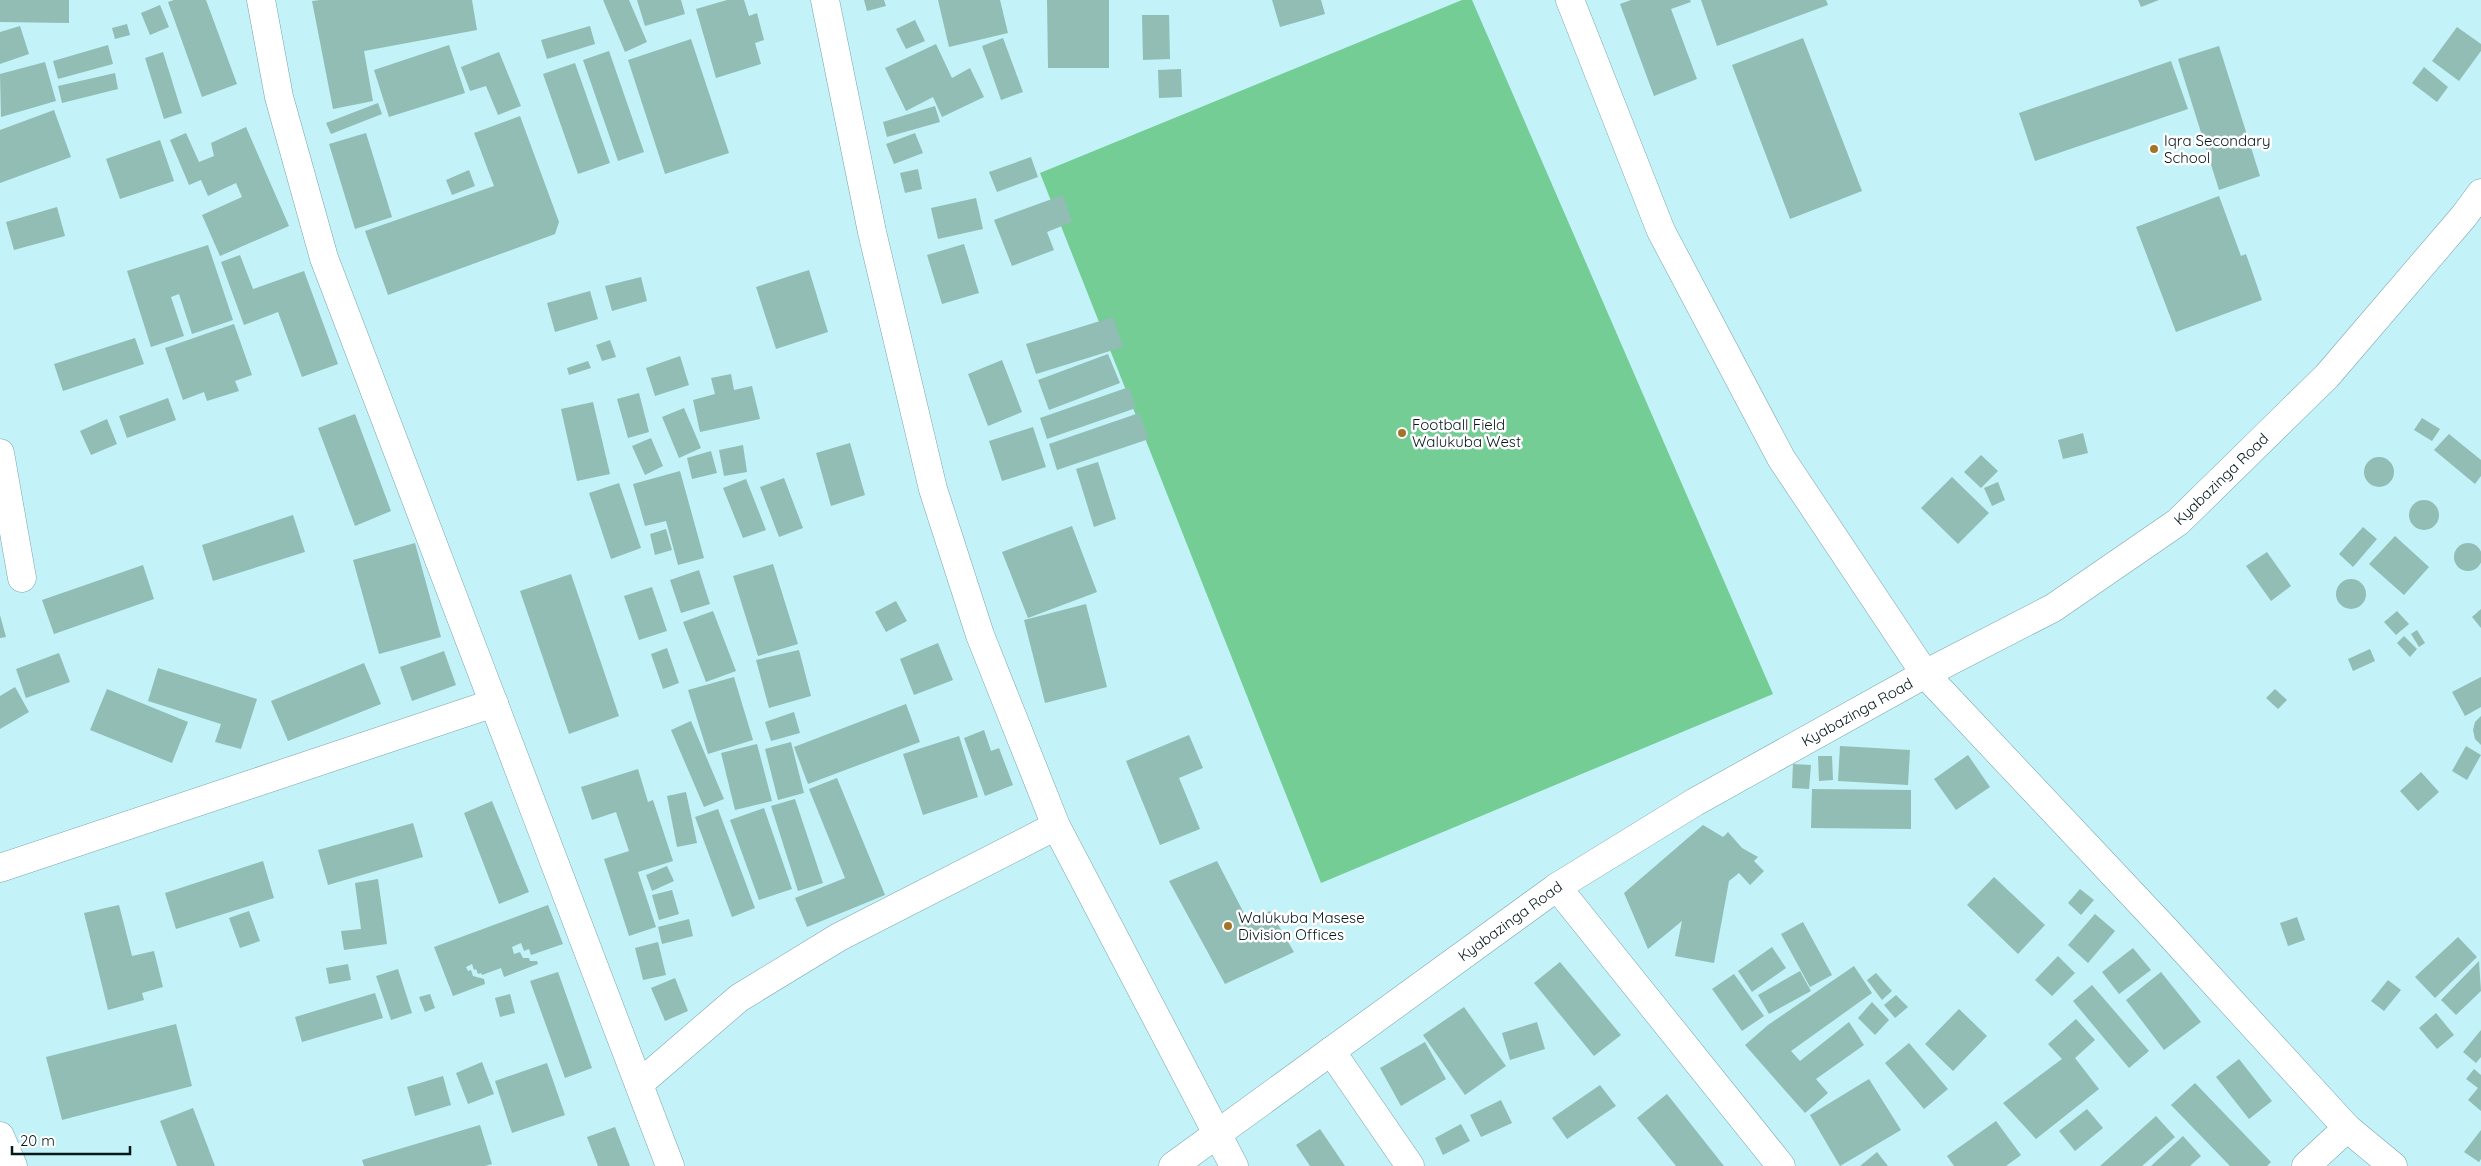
<svg xmlns="http://www.w3.org/2000/svg" width="2481" height="1166" font-family="Quicksand,sans-serif">
	<rect width="100%" height="100%" fill="#c3f2f8"/>
	<polygon fill="#73cd94" points="1462,0 1472,0 1773,694 1321,883 1040,173"/>
	<g fill="#91bdb4">
		<polygon points="0,0 69,0 69,23 0,22"/>
		<polygon points="174,0 206,0 237,84 202,97 168,2"/>
		<polygon points="320,0 472,0 477,30 364,51 373,101 333,109 312,1"/>
		<polygon points="603,0 629,0 647,42 625,52"/>
		<polygon points="637,0 681,0 685,14 645,26"/>
		<polygon points="727,0 744,0 749,16 757,13 764,40 755,43 761,64 716,78 696,9"/>
		<polygon points="864,0 884,0 886,6 867,11"/>
		<polygon points="938,0 1000,0 1008,33 949,47"/>
		<polygon points="1047,0 1109,0 1109,68 1048,68"/>
		<polygon points="1272,0 1321,0 1325,14 1280,27"/>
		<polygon points="1631,0 1690,0 1691,2 1671,9 1697,79 1654,96 1620,4"/>
		<polygon points="1701,0 1826,0 1828,5 1717,46"/>
		<polygon points="2138,0 2159,0 2141,7"/>
		<polygon points="160,5 169,27 150,35 141,13"/>
		<polygon points="1142,15 1169,15 1170,59 1143,60"/>
		<polygon points="915,20 925,41 906,49 896,29"/>
		<polygon points="127,24 130,35 115,39 112,28"/>
		<polygon points="20,26 29,54 0,64 0,32"/>
		<polygon points="590,26 595,44 547,59 541,40"/>
		<polygon points="2457,27 2481,44 2481,51 2459,81 2432,61"/>
		<polygon points="1003,38 1023,92 1001,100 982,46"/>
		<polygon points="1803,38 1862,191 1790,219 1732,65"/>
		<polygon points="691,39 729,153 665,174 628,60"/>
		<polygon points="936,44 952,78 970,68 984,97 942,117 933,97 906,111 885,68"/>
		<polygon points="108,45 113,64 58,79 53,61"/>
		<polygon points="449,45 465,93 389,117 374,70"/>
		<polygon points="2219,46 2260,176 2219,190 2178,59"/>
		<polygon points="609,51 644,152 618,161 583,60"/>
		<polygon points="163,52 182,113 164,119 145,58"/>
		<polygon points="499,52 521,106 498,115 486,86 470,91 461,67"/>
		<polygon points="2171,61 2188,109 2035,161 2019,113"/>
		<polygon points="45,62 56,101 1,117 0,74"/>
		<polygon points="575,63 610,163 578,174 543,74"/>
		<polygon points="2424,67 2448,87 2437,102 2412,83"/>
		<polygon points="1181,69 1182,97 1159,98 1158,70"/>
		<polygon points="115,73 118,89 62,103 58,86"/>
		<polygon points="378,103 382,114 331,134 326,123"/>
		<polygon points="935,106 940,122 887,137 883,122"/>
		<polygon points="54,110 71,157 0,183 0,130"/>
		<polygon points="520,116 559,222 555,234 388,295 365,231 494,186 474,133"/>
		<polygon points="246,127 289,226 220,256 202,215 242,197 236,183 208,196 201,180 189,185 170,140 186,133 199,162 214,156 211,143"/>
		<polygon points="366,133 392,217 355,229 329,144"/>
		<polygon points="915,133 923,153 894,164 886,144"/>
		<polygon points="160,140 174,181 120,199 106,159"/>
		<polygon points="1031,157 1038,177 997,192 989,172"/>
		<polygon points="918,169 922,189 905,193 900,173"/>
		<polygon points="469,170 475,186 452,195 446,180"/>
		<polygon points="1063,195 1072,222 1047,232 1054,250 1012,266 994,220"/>
		<polygon points="2219,196 2241,256 2246,254 2262,300 2176,332 2136,227"/>
		<polygon points="976,198 983,229 938,239 931,208"/>
		<polygon points="57,207 65,236 14,250 6,222"/>
		<polygon points="964,244 979,293 942,304 927,255"/>
		<polygon points="208,245 233,320 192,334 179,294 171,297 184,336 151,347 127,271"/>
		<polygon points="240,255 253,289 304,271 338,364 302,377 278,312 244,325 221,262"/>
		<polygon points="809,270 828,332 776,349 756,287"/>
		<polygon points="641,277 647,301 612,311 605,286"/>
		<polygon points="590,291 598,319 555,332 547,303"/>
		<polygon points="1113,317 1123,347 1036,374 1026,344"/>
		<polygon points="234,324 252,375 235,381 239,391 207,401 204,392 183,400 165,348"/>
		<polygon points="135,338 144,364 63,391 54,364"/>
		<polygon points="610,340 616,357 602,361 596,345"/>
		<polygon points="1108,354 1120,383 1049,410 1038,380"/>
		<polygon points="680,356 689,385 655,396 646,368"/>
		<polygon points="1002,360 1022,412 988,426 968,374"/>
		<polygon points="588,361 591,368 569,375 567,368"/>
		<polygon points="731,374 734,390 752,386 760,419 700,432 693,400 715,394 711,378"/>
		<polygon points="1129,387 1136,408 1047,439 1040,418"/>
		<polygon points="639,393 649,432 628,438 617,399"/>
		<polygon points="168,398 176,420 127,438 119,416"/>
		<polygon points="593,402 610,474 577,481 561,409"/>
		<polygon points="684,408 701,448 679,458 662,417"/>
		<polygon points="1139,413 1149,439 1057,470 1049,444"/>
		<polygon points="355,414 391,511 355,526 318,428"/>
		<polygon points="2422,418 2440,429 2432,441 2414,430"/>
		<polygon points="107,419 117,444 91,455 80,431"/>
		<polygon points="1033,427 1046,467 1002,481 989,441"/>
		<polygon points="2083,433 2088,453 2063,459 2058,440"/>
		<polygon points="2449,434 2481,460 2481,476 2475,484 2434,450"/>
		<polygon points="651,438 663,466 645,475 632,446"/>
		<polygon points="850,443 865,495 831,506 816,453"/>
		<polygon points="743,445 747,472 724,476 719,450"/>
		<polygon points="711,451 717,473 692,479 687,458"/>
		<polygon points="1981,455 1998,471 1981,488 1964,472"/>
		<circle cx="2379" cy="472" r="15"/>
		<polygon points="1098,462 1116,519 1094,527 1076,469"/>
		<polygon points="680,471 704,558 678,565 666,521 645,526 633,484"/>
		<polygon points="1952,477 1989,513 1958,544 1921,508"/>
		<polygon points="784,478 803,528 779,537 760,487"/>
		<polygon points="746,479 766,530 743,538 723,488"/>
		<polygon points="1998,482 2005,500 1992,506 1984,488"/>
		<polygon points="619,483 641,548 611,559 589,493"/>
		<circle cx="2424" cy="515" r="15"/>
		<polygon points="293,515 305,552 213,581 202,545"/>
		<polygon points="1072,526 1097,592 1028,618 1002,552"/>
		<polygon points="2363,527 2377,539 2353,567 2339,554"/>
		<polygon points="666,529 672,550 655,555 650,534"/>
		<polygon points="2395,536 2429,567 2404,595 2369,564"/>
		<circle cx="2468" cy="557" r="14"/>
		<polygon points="415,543 441,637 379,654 353,560"/>
		<polygon points="2267,552 2291,586 2271,601 2246,566"/>
		<polygon points="773,564 798,644 758,656 733,576"/>
		<polygon points="143,565 154,599 54,634 42,600"/>
		<polygon points="699,570 710,604 681,613 670,580"/>
		<polygon points="571,574 619,716 569,734 520,591"/>
		<circle cx="2351" cy="594" r="15"/>
		<polygon points="652,587 667,631 639,640 624,596"/>
		<polygon points="896,601 907,621 886,632 875,612"/>
		<polygon points="1086,604 1107,687 1045,703 1024,620"/>
		<polygon points="2481,609 2481,628 2472,617"/>
		<polygon points="713,611 736,671 706,682 683,622"/>
		<polygon points="2397,611 2409,624 2396,635 2384,622"/>
		<polygon points="0,615 6,637 0,638"/>
		<polygon points="2417,630 2425,643 2419,647 2411,634"/>
		<polygon points="2404,636 2417,649 2410,657 2397,643"/>
		<polygon points="938,643 953,680 914,695 900,659"/>
		<polygon points="667,648 679,683 663,689 651,654"/>
		<polygon points="2370,649 2375,661 2353,671 2348,659"/>
		<polygon points="799,650 811,696 769,708 756,660"/>
		<polygon points="444,651 456,685 412,701 400,667"/>
		<polygon points="59,653 70,682 26,698 16,669"/>
		<polygon points="364,663 381,704 288,741 271,701"/>
		<polygon points="158,668 257,699 241,749 215,742 221,724 148,701"/>
		<polygon points="734,677 753,740 708,754 688,690"/>
		<polygon points="2481,677 2481,707 2465,716 2452,692"/>
		<polygon points="15,687 29,712 0,729 0,696"/>
		<polygon points="107,689 188,722 172,763 90,730"/>
		<polygon points="2275,689 2287,700 2278,709 2266,698"/>
		<polygon points="906,704 920,742 808,784 794,747"/>
		<polygon points="794,712 800,733 771,741 765,722"/>
		<polygon points="2481,716 2481,745 2475,739 2473,730 2475,722"/>
		<polygon points="691,721 724,799 704,807 671,730"/>
		<polygon points="984,730 991,751 999,748 1013,785 985,796 964,738"/>
		<polygon points="1189,735 1203,768 1179,778 1200,829 1160,845 1126,761"/>
		<polygon points="959,736 978,797 923,815 903,754"/>
		<polygon points="791,742 804,793 778,800 765,749"/>
		<polygon points="757,744 772,801 735,810 721,753"/>
		<polygon points="1840,746 1910,750 1908,785 1838,781"/>
		<polygon points="2466,746 2481,755 2467,780 2452,771"/>
		<polygon points="1968,755 1990,787 1956,810 1934,779"/>
		<polygon points="1818,756 1832,756 1833,780 1819,781"/>
		<polygon points="1793,764 1811,765 1809,789 1792,788"/>
		<polygon points="638,769 648,802 653,800 673,861 638,872 656,927 629,936 604,859 629,851 616,812 592,820 581,787"/>
		<polygon points="2421,772 2439,792 2418,811 2400,791"/>
		<polygon points="837,778 885,895 807,927 795,898 845,878 809,789"/>
		<polygon points="1812,789 1911,790 1911,829 1811,828"/>
		<polygon points="686,792 697,843 677,847 667,796"/>
		<polygon points="795,799 823,883 798,891 771,806"/>
		<polygon points="492,801 529,892 499,904 464,813"/>
		<polygon points="764,808 792,889 759,900 730,820"/>
		<polygon points="718,809 755,908 732,917 695,817"/>
		<polygon points="413,823 423,857 328,885 318,850"/>
		<polygon points="1703,825 1723,837 1728,832 1742,848 1758,857 1754,861 1764,871 1750,885 1739,873 1729,881 1714,963 1675,956 1682,921 1648,949 1624,893"/>
		<polygon points="263,861 274,898 176,929 165,893"/>
		<polygon points="1217,861 1248,921 1270,911 1294,952 1225,984 1169,881"/>
		<polygon points="667,866 674,881 652,891 646,875"/>
		<polygon points="1994,877 2045,925 2018,954 1967,905"/>
		<polygon points="378,879 387,944 344,950 341,931 361,929 355,883"/>
		<polygon points="2080,889 2094,900 2081,915 2068,903"/>
		<polygon points="672,890 679,914 659,920 652,895"/>
		<polygon points="119,905 132,956 154,951 163,987 142,993 144,1000 108,1010 84,913"/>
		<polygon points="548,905 563,944 531,955 529,949 524,951 521,943 512,947 514,954 520,952 523,958 529,958 530,961 537,961 538,964 504,977 501,968 482,975 481,973 478,974 476,969 474,970 472,964 466,967 468,971 471,970 473,976 484,979 485,984 453,996 434,947"/>
		<polygon points="249,911 260,941 240,948 229,918"/>
		<polygon points="2095,914 2115,931 2088,963 2068,945"/>
		<polygon points="2297,917 2305,940 2288,946 2280,923"/>
		<polygon points="689,919 693,936 662,944 658,927"/>
		<polygon points="1803,922 1832,975 1810,987 1781,934"/>
		<polygon points="2458,937 2477,957 2435,998 2415,977"/>
		<polygon points="658,942 666,975 643,980 635,948"/>
		<polygon points="1772,947 1786,968 1752,992 1738,971"/>
		<polygon points="2133,948 2151,970 2119,994 2102,972"/>
		<polygon points="2058,956 2075,973 2052,996 2035,980"/>
		<polygon points="2479,961 2481,991 2456,1015 2441,1000"/>
		<polygon points="1560,962 1621,1035 1594,1056 1534,983"/>
		<polygon points="348,964 351,980 329,984 326,968"/>
		<polygon points="1854,966 1872,993 1791,1051 1800,1061 1849,1022 1864,1045 1816,1079 1828,1093 1805,1113 1745,1045 1768,1025"/>
		<polygon points="398,969 412,1013 391,1020 376,976"/>
		<polygon points="1800,971 1811,991 1769,1014 1758,995"/>
		<polygon points="558,972 592,1068 565,1078 530,981"/>
		<polygon points="2161,972 2201,1022 2164,1050 2126,1000"/>
		<polygon points="1876,973 1892,991 1882,1000 1867,980"/>
		<polygon points="1734,974 1764,1016 1742,1031 1712,989"/>
		<polygon points="675,978 688,1011 665,1021 651,988"/>
		<polygon points="2388,980 2401,990 2384,1011 2371,1001"/>
		<polygon points="2092,985 2149,1051 2129,1068 2073,1001"/>
		<polygon points="375,993 383,1018 302,1042 295,1017"/>
		<polygon points="430,994 435,1008 425,1012 419,997"/>
		<polygon points="510,994 515,1013 500,1017 495,998"/>
		<polygon points="1896,995 1908,1007 1895,1018 1884,1005"/>
		<polygon points="1872,1002 1889,1020 1875,1035 1858,1018"/>
		<polygon points="1464,1007 1506,1066 1465,1095 1423,1035"/>
		<polygon points="1959,1009 1987,1036 1953,1071 1925,1044"/>
		<polygon points="2436,1013 2454,1035 2437,1049 2419,1028"/>
		<polygon points="2076,1019 2095,1040 2075,1058 2099,1089 2036,1139 2003,1103 2062,1059 2048,1044"/>
		<polygon points="1537,1022 1545,1049 1510,1060 1502,1033"/>
		<polygon points="176,1024 192,1086 62,1120 46,1057"/>
		<polygon points="2481,1030 2481,1057 2476,1063 2463,1052"/>
		<polygon points="1425,1042 1446,1079 1401,1106 1380,1068"/>
		<polygon points="1909,1043 1948,1089 1924,1109 1885,1063"/>
		<polygon points="2239,1059 2272,1101 2249,1119 2216,1077"/>
		<polygon points="482,1062 494,1094 468,1104 456,1073"/>
		<polygon points="547,1063 565,1115 512,1133 495,1081"/>
		<polygon points="2474,1069 2481,1075 2481,1111 2468,1100 2478,1088 2466,1079"/>
		<polygon points="443,1076 451,1105 415,1116 407,1087"/>
		<polygon points="1869,1079 1901,1130 1840,1166 1810,1115"/>
		<polygon points="2195,1083 2271,1162 2267,1166 2230,1166 2171,1105"/>
		<polygon points="1600,1085 1616,1106 1567,1139 1552,1118"/>
		<polygon points="1667,1094 1724,1166 1676,1166 1637,1118"/>
		<polygon points="1501,1100 1512,1123 1481,1137 1470,1115"/>
		<polygon points="193,1108 215,1166 177,1166 160,1121"/>
		<polygon points="2087,1109 2103,1128 2075,1151 2059,1131"/>
		<polygon points="2156,1116 2175,1137 2142,1166 2100,1166"/>
		<polygon points="1996,1121 2021,1155 2006,1166 1954,1166 1947,1156"/>
		<polygon points="1461,1124 1470,1141 1443,1155 1435,1138"/>
		<polygon points="480,1125 492,1164 485,1166 364,1166 362,1160"/>
		<polygon points="615,1127 630,1166 598,1166 587,1137"/>
		<polygon points="1320,1129 1345,1166 1310,1166 1296,1145"/>
		<polygon points="2481,1130 2481,1159 2479,1162 2464,1152"/>
		<polygon points="2183,1136 2201,1156 2190,1166 2151,1166"/>
		<polygon points="1877,1152 1888,1166 1860,1166"/>
	</g>
	<g fill="none" stroke-linecap="round" stroke-linejoin="round">
		<defs>
			<g id="minor">
				<polyline points="261,0 279,97 324,258 670,1166"/>
				<polyline points="825,0 872,232 933,489 980,635 1056,826 1234,1166"/>
				<polyline points="1570,0 1661,231 1781,458 1925,674 2165,929 2347,1128 2393,1166"/>
				<polyline points="0,453 22,578"/>
				<polyline points="0,868 494,703"/>
				<polyline points="1557,887 1781,1166"/>
				<polyline points="1331,1051 1410,1166"/>
				<polyline points="639,1084 739,998 839,937 1056,826"/>
				<polyline points="0,1136 13,1166"/>
				<polyline points="1173,1166 1557,887 1695,802 1925,674 2053,608 2178,522 2327,376 2464,216 2481,193"/>
				<polyline points="2306,1166 2347,1128"/>
			</g>
		</defs>
		<use href="#minor" stroke="#78a5ab" stroke-width="29"/>
		<use href="#minor" stroke="#fff" stroke-width="28"/>
	</g>
	<g fill="#a27426" stroke="#fff" stroke-width="2">
		<circle cx="2154" cy="149" r="5"/>
		<circle cx="1402" cy="433" r="5"/>
		<circle cx="1228" cy="926" r="5"/>
	</g>
	<g text-anchor="middle" dominant-baseline="central" stroke-width="5" stroke-linejoin="round" paint-order="stroke">
		<g font-size="15" fill="#06181a" stroke="#fff" text-anchor="start">
			<text x="2164" y="140">Iqra Secondary<tspan x="2164" dy="17">School</tspan></text>
			<text x="1412" y="424">Football Field<tspan x="1412" dy="17">Walukuba West</tspan></text>
			<text x="1238" y="917">Walukuba Masese<tspan x="1238" dy="17">Division Offices</tspan></text>
		</g>
		<g font-size="15" fill="#06181a" stroke="#fff">
			<text transform="translate(2221 479) rotate(-44)">Kyabazinga Road</text>
			<text transform="translate(1857 712) rotate(-29)">Kyabazinga Road</text>
			<text transform="translate(1510 921) rotate(-36)">Kyabazinga Road</text>
		</g>
	</g>
	<path d="M12 1146v8h118v-8" fill="none" stroke="#06181a" stroke-width="2.5"/>
	<text x="20" y="1146" font-size="15" fill="#06181a" stroke="#ffffff" stroke-width="4" paint-order="stroke">20 m</text>
</svg>
